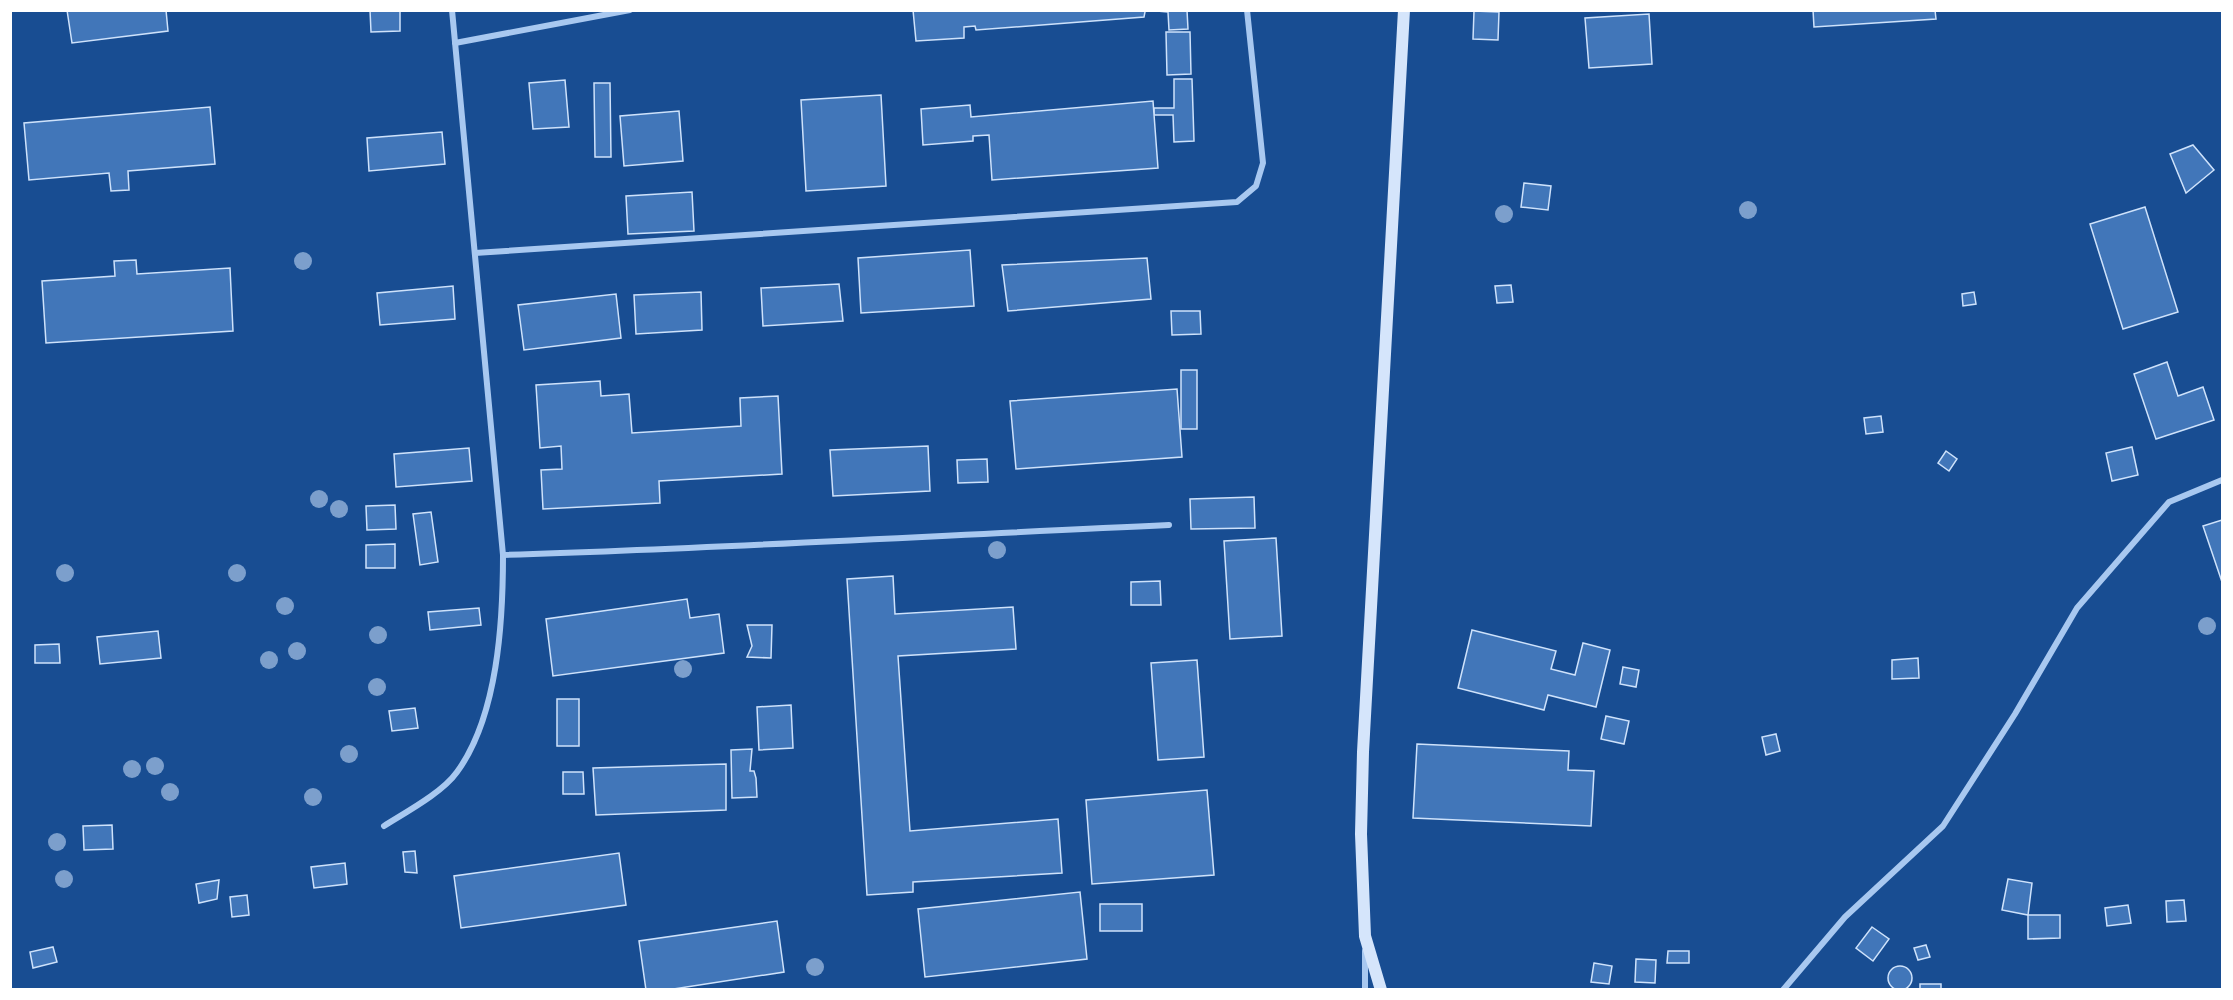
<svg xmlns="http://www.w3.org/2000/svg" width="2233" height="1000" font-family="Quicksand,sans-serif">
	<rect width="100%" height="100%" fill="#184d92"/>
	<g fill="#4176b9" stroke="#cee2fb" stroke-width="1.5">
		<polygon points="67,10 166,10 168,31 72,43"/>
		<polygon points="370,10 400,10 400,31 371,32"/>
		<polygon points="913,10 1145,10 1145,12 1144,17 976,30 975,26 964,27 964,38 916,41"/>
		<polygon points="1145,10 1187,10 1188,29 1169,30 1168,12"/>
		<polygon points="1813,10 1935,10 1936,19 1814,27"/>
		<polygon points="1474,11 1499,12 1498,40 1473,39"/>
		<polygon points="1649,14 1652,64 1589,68 1585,18"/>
		<polygon points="1166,32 1190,32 1191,74 1167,75"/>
		<polygon points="1174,79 1192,79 1194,141 1174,142 1173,115 1154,115 1154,108 1174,108"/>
		<polygon points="565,80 569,127 533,129 529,83"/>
		<polygon points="594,83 610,83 611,157 595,157"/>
		<polygon points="881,95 886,186 806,191 801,100"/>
		<polygon points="1153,101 1158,168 992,180 989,135 973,136 973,141 923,145 921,109 970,105 971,117"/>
		<polygon points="210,107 215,164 128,171 129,190 111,191 109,173 29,180 24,123"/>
		<polygon points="679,111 683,161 624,166 620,116"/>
		<polygon points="442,132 445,164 369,171 367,138"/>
		<polygon points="2193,145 2214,170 2186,193 2170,154"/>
		<polygon points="1524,183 1551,186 1548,210 1521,207"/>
		<polygon points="692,192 694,231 628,234 626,196"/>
		<polygon points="2145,207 2178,312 2123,329 2090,224"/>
		<polygon points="970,250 974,306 861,313 858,258"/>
		<polygon points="1147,258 1151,299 1008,311 1002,265"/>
		<polygon points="136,260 137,274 230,268 233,331 46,343 42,281 115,276 114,261"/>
		<polygon points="839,284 843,321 763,326 761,288"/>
		<polygon points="1511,285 1513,302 1497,303 1495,286"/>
		<polygon points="453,286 455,319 380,325 377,293"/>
		<polygon points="701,292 702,330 636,334 634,295"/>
		<polygon points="1974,292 1976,304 1963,306 1962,294"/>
		<polygon points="616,294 621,338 524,350 518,305"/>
		<polygon points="1171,311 1200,311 1201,334 1172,335"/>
		<polygon points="2167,362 2178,396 2203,387 2214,420 2156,439 2134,374"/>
		<rect x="1181" y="370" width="16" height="59"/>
		<polygon points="600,381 601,396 629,394 632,433 741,426 740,398 778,396 782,474 659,481 660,503 543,509 541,470 562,469 561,446 540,448 536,385"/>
		<polygon points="1177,389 1182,457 1016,469 1010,401"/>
		<polygon points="1881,416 1883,432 1866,434 1864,418"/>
		<polygon points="928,446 930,491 833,496 830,450"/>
		<polygon points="2132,447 2138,475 2112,481 2106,453"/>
		<polygon points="469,448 472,481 396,487 394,454"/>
		<polygon points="1946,451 1957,459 1949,471 1938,463"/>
		<polygon points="987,459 988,482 958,483 957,460"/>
		<polygon points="1254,497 1255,528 1191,529 1190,499"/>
		<polygon points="395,505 396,529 367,530 366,506"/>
		<polygon points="431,512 438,562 420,565 413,514"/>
		<polygon points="2222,520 2222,582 2203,526"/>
		<polygon points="1276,538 1282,636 1230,639 1224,541"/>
		<polygon points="395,544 395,568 366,568 366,545"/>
		<polygon points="893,576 895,614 1013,607 1016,649 898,656 910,831 1058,819 1062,873 913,882 913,892 867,895 847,579"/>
		<polygon points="1160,581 1161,605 1131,605 1131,582"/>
		<polygon points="687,599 690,618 719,614 724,653 553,676 546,619"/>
		<polygon points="479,608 481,625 430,630 428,612"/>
		<polygon points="747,625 772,625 771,658 747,657 752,646"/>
		<polygon points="1472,630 1556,651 1551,669 1575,675 1583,643 1610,650 1596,707 1548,695 1544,710 1458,688"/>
		<polygon points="158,631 161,658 100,664 97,637"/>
		<polygon points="59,644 60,663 35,663 35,645"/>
		<polygon points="1918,658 1919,678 1892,679 1892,660"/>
		<polygon points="1197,660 1204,757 1158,760 1151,663"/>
		<polygon points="1623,667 1639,670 1636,687 1620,684"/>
		<rect x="557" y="699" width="22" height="47"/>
		<polygon points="791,705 793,748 759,750 757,707"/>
		<polygon points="415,708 418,728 392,731 389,711"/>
		<polygon points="1606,716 1629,721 1624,744 1601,739"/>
		<polygon points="1776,734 1780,751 1766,755 1762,737"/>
		<polygon points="1417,744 1569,751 1568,770 1594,771 1591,826 1413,818"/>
		<polygon points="752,749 750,771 754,771 756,778 757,797 732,798 731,750"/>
		<polygon points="726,764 726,810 596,815 593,768"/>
		<polygon points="563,772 583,772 584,794 563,794"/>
		<polygon points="1207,790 1214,875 1092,884 1086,800"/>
		<polygon points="112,825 113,849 84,850 83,826"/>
		<polygon points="415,851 417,873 405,872 403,852"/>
		<polygon points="619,853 626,905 461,928 454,876"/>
		<polygon points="345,863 347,884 314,888 311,867"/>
		<polygon points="2008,879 2032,883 2028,915 2002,910"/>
		<polygon points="219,880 217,899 199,903 196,884"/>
		<polygon points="1080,892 1087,959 925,977 918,909"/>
		<polygon points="247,895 249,915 232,917 230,897"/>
		<polygon points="2184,900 2186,921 2167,922 2166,901"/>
		<rect x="1100" y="904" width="42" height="27"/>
		<polygon points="2128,905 2131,923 2107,926 2105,908"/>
		<polygon points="2028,915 2060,915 2060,938 2028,939"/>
		<polygon points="777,921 784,972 667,990 646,990 639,941"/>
		<polygon points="1872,927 1889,939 1873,961 1856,948"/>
		<polygon points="1926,945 1930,957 1918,960 1914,948"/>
		<polygon points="53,947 57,962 33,968 30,952"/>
		<polygon points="1668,951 1689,951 1689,963 1667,963"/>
		<polygon points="1636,959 1656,960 1655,983 1635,982"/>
		<polygon points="1594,963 1612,966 1609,984 1591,982"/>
		<circle cx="1900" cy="978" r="12"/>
		<rect x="1920" y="984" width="21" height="6"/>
	</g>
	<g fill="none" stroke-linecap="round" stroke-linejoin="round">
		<g stroke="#a8c8f0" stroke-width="6">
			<polyline points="455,43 630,10"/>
			<polyline points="475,253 1237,202 1256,186 1263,163 1247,10"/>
			<path d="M503 555C725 548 947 535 1169 525"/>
			<path d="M384 826C406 812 442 793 457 772 498 716 503 621 503 555L452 10"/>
			<polyline points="1365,990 1365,951"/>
			<polyline points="1783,990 1845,917 1943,826 2015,714 2077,608 2169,502 2222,480"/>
		</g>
		<polyline stroke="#d5e5fb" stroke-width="12" points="1381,990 1365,936 1361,834 1363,752 1404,10"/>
	</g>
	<g fill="#7c9fcc">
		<circle cx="1748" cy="210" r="9"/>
		<circle cx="1504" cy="214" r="9"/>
		<circle cx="303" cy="261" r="9"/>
		<circle cx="319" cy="499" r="9"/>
		<circle cx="339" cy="509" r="9"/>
		<circle cx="997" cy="550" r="9"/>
		<circle cx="65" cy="573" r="9"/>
		<circle cx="237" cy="573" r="9"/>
		<circle cx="285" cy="606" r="9"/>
		<circle cx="2207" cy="626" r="9"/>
		<circle cx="378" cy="635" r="9"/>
		<circle cx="297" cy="651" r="9"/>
		<circle cx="269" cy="660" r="9"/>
		<circle cx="683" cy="669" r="9"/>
		<circle cx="377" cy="687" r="9"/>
		<circle cx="349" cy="754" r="9"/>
		<circle cx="155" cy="766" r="9"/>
		<circle cx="132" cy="769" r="9"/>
		<circle cx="170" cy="792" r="9"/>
		<circle cx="313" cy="797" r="9"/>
		<circle cx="57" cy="842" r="9"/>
		<circle cx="64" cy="879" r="9"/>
		<circle cx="815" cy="967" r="9"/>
	</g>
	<rect width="2233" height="1000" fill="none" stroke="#ffffff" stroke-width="24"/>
</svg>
